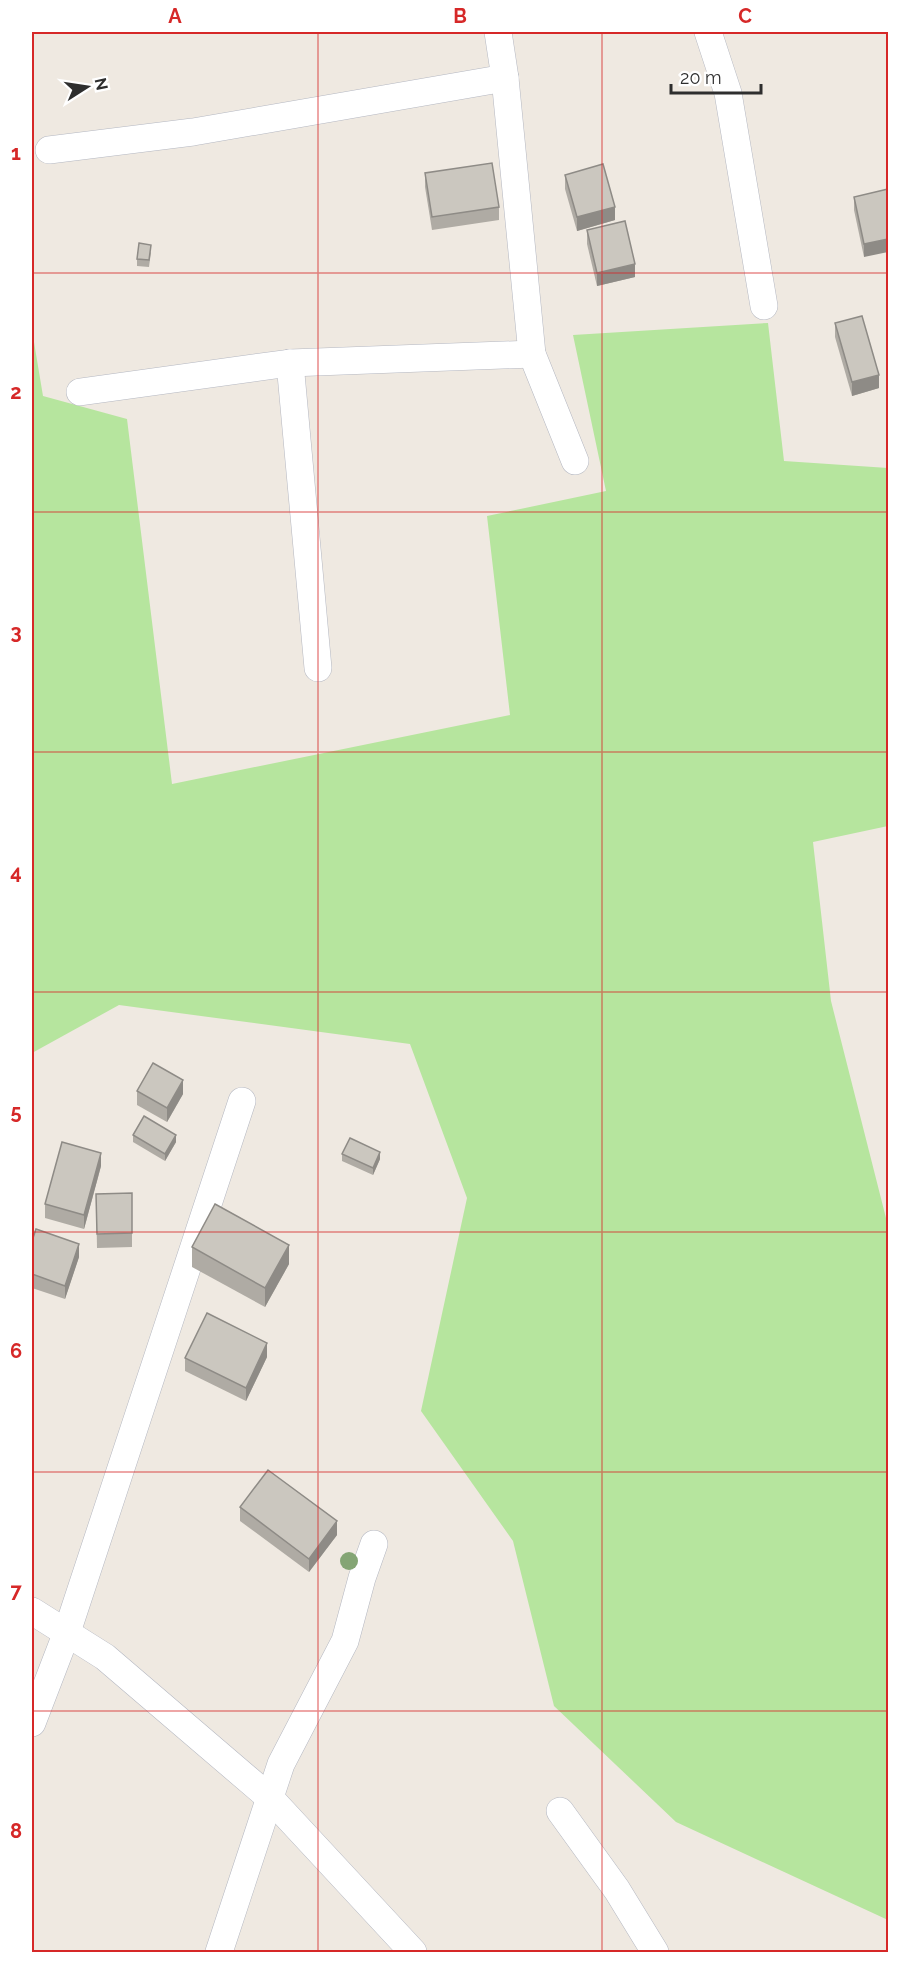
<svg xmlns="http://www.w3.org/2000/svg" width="920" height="1984" font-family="Raleway,sans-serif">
	<rect width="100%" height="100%" fill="#efe9e1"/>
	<polygon fill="#b6e59e" points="768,323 784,461 888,468 888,826 813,842 831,1001 888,1226 888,1920 676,1822 554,1706 513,1541 421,1411 467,1198 410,1044 119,1005 32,1053 32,330 43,396 127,419 172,784 510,715 487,516 606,491 573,335"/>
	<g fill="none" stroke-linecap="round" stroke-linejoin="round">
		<defs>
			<g id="street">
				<polyline points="498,32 505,78 532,354 575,461"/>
				<polyline points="708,32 728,93 764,306"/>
				<polyline points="49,150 193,132 505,78"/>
				<polyline points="290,363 318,668"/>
				<polyline points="80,392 290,363 532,354"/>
				<polyline points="32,1611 105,1657 271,1799 413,1952"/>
				<polyline points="32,1723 67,1632 242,1101"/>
				<polyline points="560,1811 617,1890 655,1952"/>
				<polyline points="219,1952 281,1764 345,1641 362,1578 374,1544"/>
			</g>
		</defs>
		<use href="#street" stroke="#b4b7c1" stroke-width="28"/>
		<use href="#street" stroke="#fff" stroke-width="27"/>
	</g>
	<circle fill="#84a574" cx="349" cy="1561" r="9"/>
	<g fill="#afaba4">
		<polygon points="425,173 499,207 499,220 432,230 425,187"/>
		<polygon points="565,175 615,220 577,231 565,189"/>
		<polygon points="888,189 864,257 854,210 854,197"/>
		<polygon points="587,230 635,277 597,286 587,244"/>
		<polygon points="151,252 149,267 137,266 137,259"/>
		<polygon points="835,323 879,388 852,396 835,337"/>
		<polygon points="137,1091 183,1094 167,1122 137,1105"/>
		<polygon points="133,1135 176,1142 165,1161 133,1142"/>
		<polygon points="342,1154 380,1159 373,1175 342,1161"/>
		<polygon points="101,1166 84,1229 45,1218 45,1204"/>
		<polygon points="96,1194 132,1233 132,1247 97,1248"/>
		<polygon points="32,1241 79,1257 65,1299 32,1288"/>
		<polygon points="192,1247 289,1264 265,1307 192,1267"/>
		<polygon points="267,1357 246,1401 185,1371 185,1358"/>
		<polygon points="240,1507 337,1535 309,1572 240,1521"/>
	</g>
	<g fill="#8e8b86">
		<polygon points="615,207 615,220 577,231 577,217"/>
		<polygon points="888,239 888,252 864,257 864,244"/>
		<polygon points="635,264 635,277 597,286 597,273"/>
		<polygon points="879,375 879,388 852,396 852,382"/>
		<polygon points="183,1080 183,1094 167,1122 167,1108"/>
		<polygon points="176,1135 176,1142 165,1161 165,1154"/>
		<polygon points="380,1152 380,1159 373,1175 373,1168"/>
		<polygon points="101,1153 101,1166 84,1229 84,1215"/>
		<polygon points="79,1244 79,1257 65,1299 65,1286"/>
		<polygon points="289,1245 289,1264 265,1307 265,1288"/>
		<polygon points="267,1343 267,1357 246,1401 246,1388"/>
		<polygon points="337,1521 337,1535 309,1572 309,1559"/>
	</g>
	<g fill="#cbc7bf" stroke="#8e8b86" stroke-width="1.5">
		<polygon points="492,163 499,207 432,217 425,173"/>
		<polygon points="603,164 615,207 577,217 565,175"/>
		<polygon points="888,189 888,239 864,244 854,197"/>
		<polygon points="625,221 635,264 597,273 587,230"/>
		<polygon points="139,243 151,245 149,260 137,259"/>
		<polygon points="862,316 879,375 852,382 835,323"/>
		<polygon points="153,1063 183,1080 167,1108 137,1091"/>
		<polygon points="144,1116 176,1135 165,1154 133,1135"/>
		<polygon points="350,1138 380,1152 373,1168 342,1154"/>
		<polygon points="62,1142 101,1153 84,1215 45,1204"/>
		<polygon points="132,1193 132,1233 97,1234 96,1194"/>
		<polygon points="215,1204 289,1245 265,1288 192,1247"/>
		<polygon points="36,1229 79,1244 65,1286 32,1274 32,1241"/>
		<polygon points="207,1313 267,1343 246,1388 185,1358"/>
		<polygon points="268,1470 337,1521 309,1559 240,1507"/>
	</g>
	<path fill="none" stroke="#d62828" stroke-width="1.5" stroke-opacity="0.55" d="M318 32V1952M602 32V1952M32 273H888M32 512H888M32 752H888M32 992H888M32 1232H888M32 1472H888M32 1711H888"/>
	<rect width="920" height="1984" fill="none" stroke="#ffffff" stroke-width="66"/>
	<g transform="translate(87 87) rotate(78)" stroke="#ffffff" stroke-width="4.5" paint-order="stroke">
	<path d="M0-4.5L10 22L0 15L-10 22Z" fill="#2e2e2e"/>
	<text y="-9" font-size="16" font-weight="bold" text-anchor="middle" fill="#2e2e2e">N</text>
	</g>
	<path d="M671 84v9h90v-9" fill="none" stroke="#2e2e2e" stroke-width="3"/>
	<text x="680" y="84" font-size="18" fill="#2e2e2e" stroke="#ffffff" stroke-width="4.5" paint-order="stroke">20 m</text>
	<rect x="33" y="33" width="854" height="1918" fill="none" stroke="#d62828" stroke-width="2"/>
	<g font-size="20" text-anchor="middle" font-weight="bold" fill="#d62828">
		<text x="175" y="23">A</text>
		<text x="460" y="23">B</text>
		<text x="745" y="23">C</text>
		<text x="16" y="160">1</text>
		<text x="16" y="399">2</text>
		<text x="16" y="639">3</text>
		<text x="16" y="879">4</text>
		<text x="16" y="1119">5</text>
		<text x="16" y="1358">6</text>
		<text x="16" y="1598">7</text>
		<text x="16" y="1838">8</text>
	</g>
</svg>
